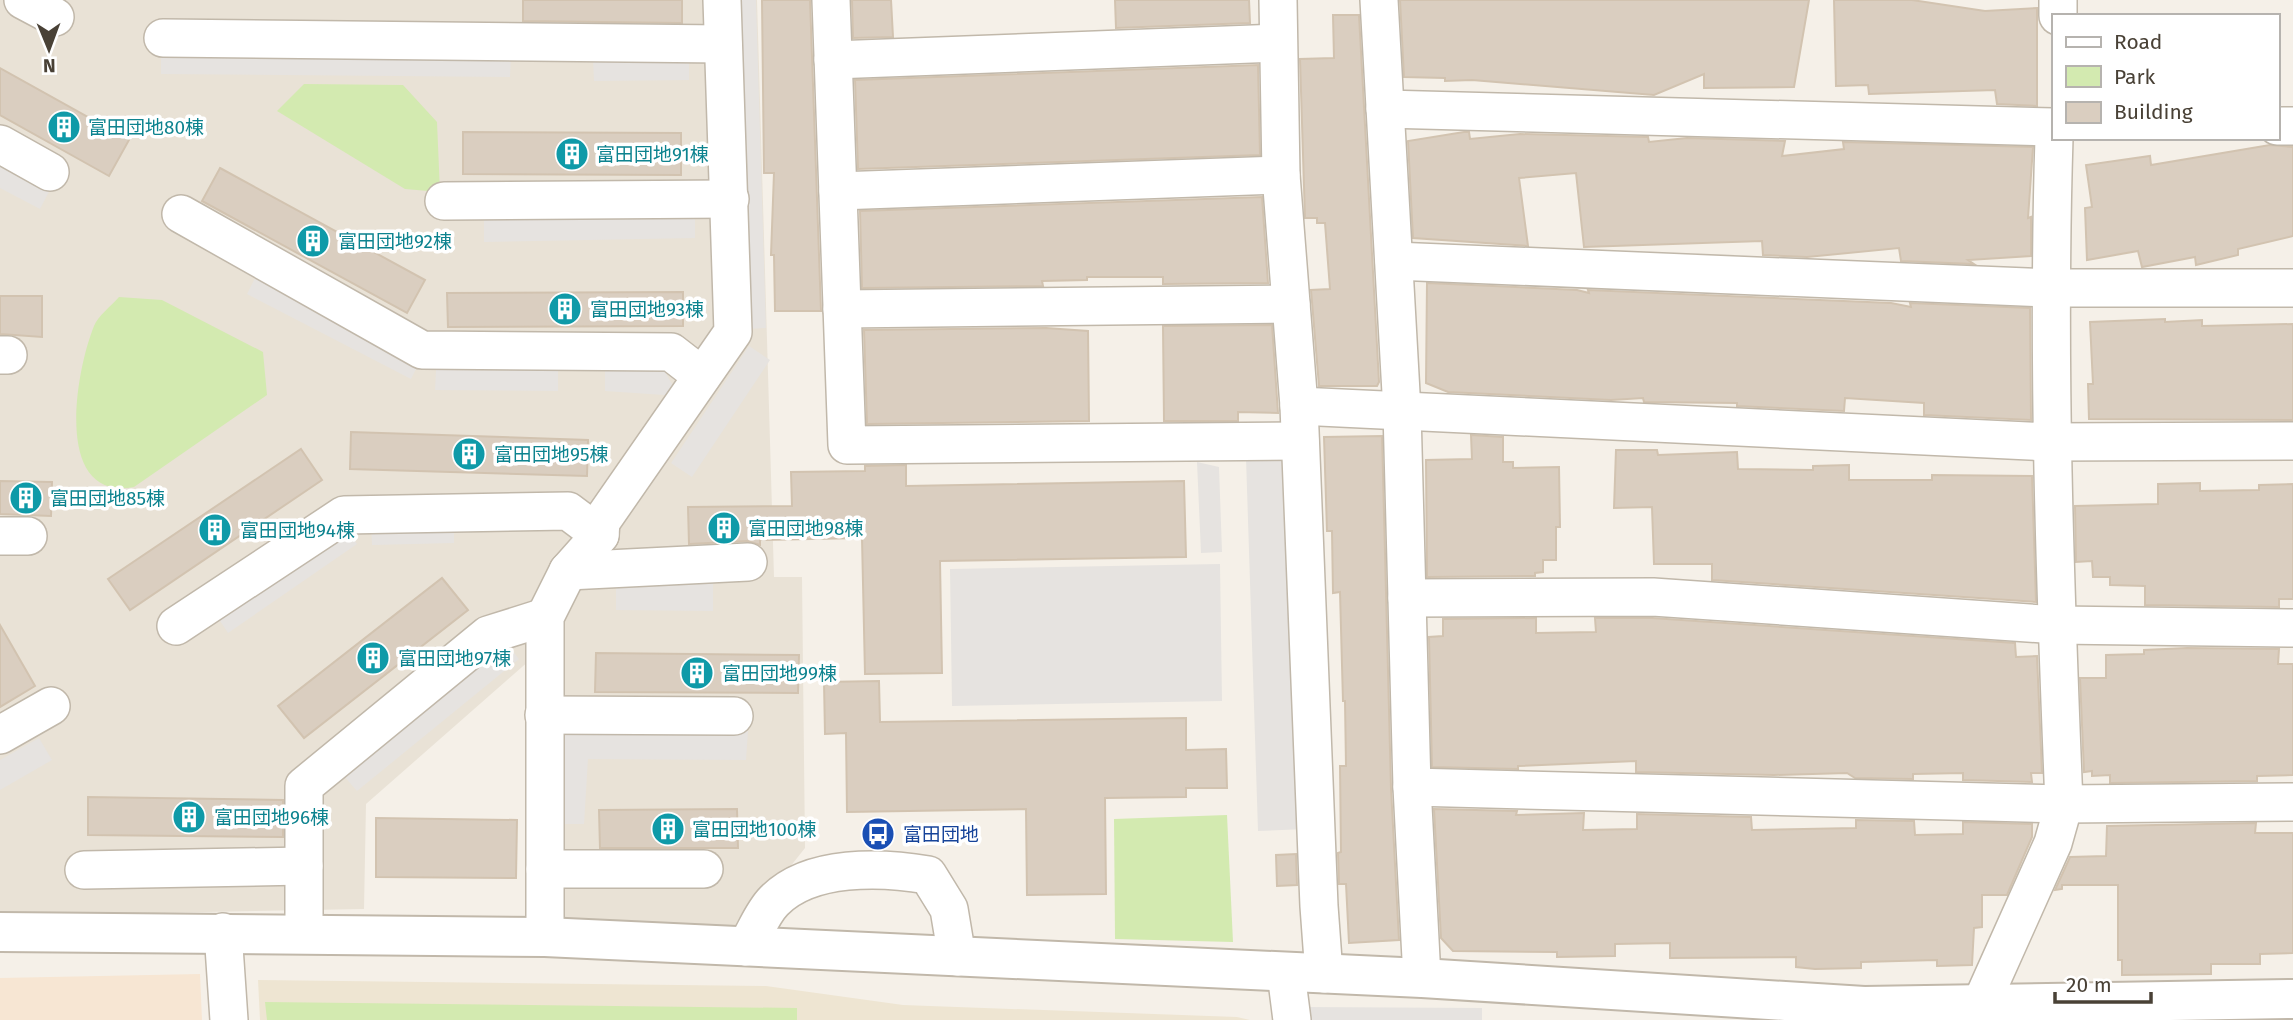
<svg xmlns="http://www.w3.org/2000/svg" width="2293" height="1020" font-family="'Fira Sans','Noto Sans JP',sans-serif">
	<rect width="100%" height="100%" fill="#f5f0e8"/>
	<polygon fill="#e9e2d6" points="0,0 757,0 774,577 802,577 805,848 736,935 533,926 530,660 366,804 364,909 0,916"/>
	<polygon fill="#f7e6d3" points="200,974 202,1020 0,1020 0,978"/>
	<polygon fill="#eee5d2" points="258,980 766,986 903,1005 1237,1017 1250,1020 260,1020"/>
	<g fill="#d3eab0">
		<polygon points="304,84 403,85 437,122 440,192 405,189 277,111"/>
		<path d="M119 297 162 300 263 352 267 395 134 487C52 502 76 370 94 326 98 316 111 306 119 297Z"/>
		<polygon points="1227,815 1233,942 1115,939 1114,819"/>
		<polygon points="265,1002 797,1008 797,1020 267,1020"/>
	</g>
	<g fill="#e6e3e0">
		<polygon points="739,0 756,0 766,328 749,329"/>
		<polygon points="161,53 511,56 510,77 161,74"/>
		<polygon points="593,61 689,61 689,80 594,81"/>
		<polygon points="0,158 52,186 40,209 0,188"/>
		<polygon points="695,216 695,238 484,242 484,220"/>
		<polygon points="255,278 419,363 411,379 247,294"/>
		<polygon points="749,346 770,360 692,477 671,463"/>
		<polygon points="605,369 665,372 679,396 605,391"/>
		<polygon points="436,370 558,371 558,391 435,390"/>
		<polygon points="1293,456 1306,829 1258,831 1246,458"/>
		<polygon points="1197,462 1219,467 1222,552 1201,553"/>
		<polygon points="454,523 454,543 372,545 371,525"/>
		<polygon points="347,530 357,544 228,633 218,618"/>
		<polygon points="1220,564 1222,701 952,706 950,569"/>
		<polygon points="616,583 713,583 713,611 616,610"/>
		<polygon points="506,643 519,659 357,791 343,775"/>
		<polygon points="556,731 748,731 746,760 588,759 584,824 555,824"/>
		<polygon points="39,738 52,760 0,790 0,760"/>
		<polygon points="1302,1007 1482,1008 1482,1020 1302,1020"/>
	</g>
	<g fill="#dacec0" stroke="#d2c3b0" stroke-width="2">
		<polygon points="523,0 682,0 682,23 523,21"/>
		<polygon points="762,0 810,0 821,311 775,311 774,255 771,255 774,173 764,173"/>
		<polygon points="852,0 891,0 893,37 853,38"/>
		<polygon points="1115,0 1249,0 1250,23 1116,28"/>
		<polygon points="1400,0 1809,0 1794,87 1704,88 1704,74 1654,95 1472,80 1445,81 1445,78 1404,77"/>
		<polygon points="1834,0 1912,0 1985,11 2037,8 2037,106 1997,104 1995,90 1869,94 1868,85 1836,86"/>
		<polygon points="1333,15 1359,15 1379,382 1377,386 1319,386 1311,290 1330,289 1325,223 1317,223 1317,218 1305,218 1300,59 1334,58"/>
		<polygon points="1258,65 1260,155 858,169 855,80"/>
		<polygon points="0,68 129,140 109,176 0,115"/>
		<polygon points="463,132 681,133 681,175 463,174"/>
		<polygon points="1464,132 1469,132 1470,139 1520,134 1648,137 1649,142 1687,138 1785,141 1782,156 1844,149 1843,142 2033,147 2028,218 2031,217 2031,256 1968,260 1974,264 1901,261 1899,248 1807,257 1763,255 1762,241 1584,247 1576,173 1519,178 1528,246 1413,238 1408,141"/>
		<polygon points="2270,145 2293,147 2293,236 2238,249 2238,255 2196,265 2195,257 2142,267 2138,251 2087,260 2085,208 2092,207 2086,165 2150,156 2151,165"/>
		<polygon points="220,168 425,280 407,313 202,201"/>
		<polygon points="1262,197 1268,283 1163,284 1163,277 1087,277 1087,280 1042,281 1043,286 862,288 860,211"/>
		<polygon points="1427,283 1577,290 1589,293 1588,290 1891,303 1911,307 1910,303 2030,308 2031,420 1924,415 1924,403 1845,398 1844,411 1737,406 1737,403 1644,402 1643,398 1611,400 1448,392 1426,383"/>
		<polygon points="683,292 683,326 448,327 447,293"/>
		<polygon points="0,296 42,296 42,337 0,334"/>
		<polygon points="2165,319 2165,322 2202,320 2202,326 2293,324 2293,420 2089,419 2088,384 2093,384 2090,322"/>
		<polygon points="1272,325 1278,413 1238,412 1238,421 1164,421 1163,326"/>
		<polygon points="1046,328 1088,331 1089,421 867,424 864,330"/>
		<polygon points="351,432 588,440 587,476 350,469"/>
		<polygon points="1471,435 1503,437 1503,462 1513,462 1513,468 1559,467 1560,527 1556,527 1556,560 1543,560 1543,572 1535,573 1535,576 1427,577 1426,460 1472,459"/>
		<polygon points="1382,436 1391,788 1399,940 1349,943 1346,884 1339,884 1338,853 1341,852 1340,766 1346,766 1345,701 1343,701 1340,592 1333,593 1332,531 1327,531 1324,437"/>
		<polygon points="301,449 322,480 130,610 108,579"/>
		<polygon points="1616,450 1657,450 1658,455 1737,452 1738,469 1813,470 1813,466 1849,465 1849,480 1932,480 1932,475 2032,476 2036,602 1712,580 1712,564 1654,564 1652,507 1614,508"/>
		<polygon points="906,465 906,486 1184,481 1186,557 940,561 942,673 865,674 862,538 760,540 760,545 747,541 689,544 688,507 792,506 791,472 865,471 865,466"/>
		<polygon points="0,481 52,482 51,516 0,514"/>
		<polygon points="2200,483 2200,491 2259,490 2259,485 2293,484 2293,599 2279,599 2279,607 2145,605 2145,586 2110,585 2110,577 2093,577 2092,561 2076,562 2075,506 2158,504 2158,484"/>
		<polygon points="442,578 468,610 304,738 278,706"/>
		<polygon points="1536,618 1536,633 1596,632 1595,618 1652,618 2015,643 2016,657 2037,656 2042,773 2031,773 2032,782 1963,780 1963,773 1913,774 1913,779 1855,778 1847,773 1774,775 1636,772 1636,761 1518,766 1518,769 1432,767 1429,637 1443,636 1443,619"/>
		<polygon points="0,625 35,686 0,707"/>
		<polygon points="2187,648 2279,649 2278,664 2293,664 2293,775 2257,776 2257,781 2110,783 2110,775 2092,776 2092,771 2084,772 2080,678 2106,678 2106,655 2144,654 2144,650"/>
		<polygon points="596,653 799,655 798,693 595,692"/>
		<polygon points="879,681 880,722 1186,718 1186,750 1226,749 1227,788 1186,788 1186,797 1105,798 1106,894 1027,895 1026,809 847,812 846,733 825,734 824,682"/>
		<polygon points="88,797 283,800 283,837 88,835"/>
		<polygon points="737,809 738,848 600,848 599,810"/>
		<polygon points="1434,809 1517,811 1516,815 1584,813 1583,830 1637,829 1637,814 1751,817 1752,830 1856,828 1856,820 1914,821 1915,835 1963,834 1963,822 2032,824 2032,837 2007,895 1982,895 1982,927 1974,928 1972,965 1937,966 1937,960 1861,962 1861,968 1815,969 1796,967 1796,957 1670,958 1670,943 1615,944 1615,956 1557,957 1557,952 1453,951 1441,938"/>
		<polygon points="376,818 517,820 516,878 376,877"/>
		<polygon points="2256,823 2255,833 2293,833 2293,953 2260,954 2260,964 2211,964 2211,974 2122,975 2122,960 2118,960 2118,885 2062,885 2062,889 2055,890 2070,857 2106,856 2107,826"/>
		<polygon points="1296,854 1297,885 1277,886 1276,855"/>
	</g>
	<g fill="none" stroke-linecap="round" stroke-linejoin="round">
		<defs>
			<g id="minor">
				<polyline points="23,0 55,17"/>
				<polyline points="831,0 847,445 1300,441"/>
				<polyline points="1278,0 1281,175 1299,406 1319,906 1324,974"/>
				<polyline points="1379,0 1402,411 1412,787 1422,978"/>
				<polyline points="2058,16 2058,0"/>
				<polyline points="163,38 723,44"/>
				<polyline points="833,60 1278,43"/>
				<polyline points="1385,109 2053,127"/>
				<polyline points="2277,126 2293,126"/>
				<polyline points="0,144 50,172"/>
				<polyline points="838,191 1281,175"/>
				<polyline points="444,201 730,199"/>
				<polyline points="181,214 422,350 671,352 702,376"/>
				<polyline points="1394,261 2049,288 2293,288"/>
				<polyline points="842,309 1291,304"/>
				<polyline points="0,355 8,355"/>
				<polyline points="1299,406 2050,442 2293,441"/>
				<polyline points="0,536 28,536"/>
				<polyline points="568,571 748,562"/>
				<polyline points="1407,598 1653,597 2057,625 2293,628"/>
				<polyline points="176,626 344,515 568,511 600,535"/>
				<polyline points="544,715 734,716"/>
				<polyline points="0,735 51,706"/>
				<polyline points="1412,787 2064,804 2293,802"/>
				<polyline points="545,869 704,869"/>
				<polyline points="84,870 304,866"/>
				<polyline points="223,932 229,1020"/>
				<polyline points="304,934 304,786 488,635 545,617"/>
				<polyline points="545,937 545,617 568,571 600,535 601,522 733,332 722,0"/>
				<path d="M746 947C755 933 762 913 774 901 810 864 882 867 928 875L949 909 957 957"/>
				<polyline points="1286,973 1292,1020"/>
				<path d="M1980 1006 2053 843 2064 804C2055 582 2047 361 2054 138"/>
			</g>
			<polyline id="tertiary" points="0,932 545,937 1422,978 1864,1006 2293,999"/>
		</defs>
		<use href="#minor" stroke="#c1b8aa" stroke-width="40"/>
		<use href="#tertiary" stroke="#c1b8aa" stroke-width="42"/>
		<use href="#minor" stroke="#fff" stroke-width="37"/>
		<use href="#tertiary" stroke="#fff" stroke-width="38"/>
	</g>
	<defs>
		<symbol id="building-disc" viewBox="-11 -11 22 22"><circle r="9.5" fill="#0f9aa8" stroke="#fff"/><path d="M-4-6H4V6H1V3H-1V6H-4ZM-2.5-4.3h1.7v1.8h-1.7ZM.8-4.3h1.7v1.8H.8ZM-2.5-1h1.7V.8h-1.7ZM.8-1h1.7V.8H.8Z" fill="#fff"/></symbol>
		<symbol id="bus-disc" viewBox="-11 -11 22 22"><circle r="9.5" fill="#1a4fb4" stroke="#fff"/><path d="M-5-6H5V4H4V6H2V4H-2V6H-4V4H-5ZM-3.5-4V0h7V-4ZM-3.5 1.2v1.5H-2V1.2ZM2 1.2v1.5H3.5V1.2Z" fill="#fff"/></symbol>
	</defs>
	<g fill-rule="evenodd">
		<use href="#building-disc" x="45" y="108" width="38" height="38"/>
		<use href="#building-disc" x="553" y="135" width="38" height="38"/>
		<use href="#building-disc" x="294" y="222" width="38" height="38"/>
		<use href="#building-disc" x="546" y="290" width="38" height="38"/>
		<use href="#building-disc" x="450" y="435" width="38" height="38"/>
		<use href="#building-disc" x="7" y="479" width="38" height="38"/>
		<use href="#building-disc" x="705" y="509" width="38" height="38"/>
		<use href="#building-disc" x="196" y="511" width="38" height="38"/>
		<use href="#building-disc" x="354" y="639" width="38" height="38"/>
		<use href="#building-disc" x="678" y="654" width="38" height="38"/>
		<use href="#building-disc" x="170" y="798" width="38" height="38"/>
		<use href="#building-disc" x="649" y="810" width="38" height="38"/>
		<use href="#bus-disc" x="859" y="815" width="38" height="38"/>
	</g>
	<g text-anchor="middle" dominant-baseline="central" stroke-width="7" stroke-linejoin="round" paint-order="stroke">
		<g font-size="19" fill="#0d838f" stroke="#fff" text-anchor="start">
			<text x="88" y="127">富田団地80棟</text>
			<text x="596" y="154">富田団地91棟</text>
			<text x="338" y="241">富田団地92棟</text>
			<text x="590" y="309">富田団地93棟</text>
			<text x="494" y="454">富田団地95棟</text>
			<text x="50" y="498">富田団地85棟</text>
			<text x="748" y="528">富田団地98棟</text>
			<text x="240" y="530">富田団地94棟</text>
			<text x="398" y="658">富田団地97棟</text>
			<text x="722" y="673">富田団地99棟</text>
			<text x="214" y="817">富田団地96棟</text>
			<text x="692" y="829">富田団地100棟</text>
		</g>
		<g font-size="19" fill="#164399" stroke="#fff" text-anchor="start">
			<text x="903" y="834">富田団地</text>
		</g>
	</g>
	<rect x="2052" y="14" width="228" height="126" fill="#ffffff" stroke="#b6b3af" stroke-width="2"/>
	<rect x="2066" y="37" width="35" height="10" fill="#ffffff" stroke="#b6b3af" stroke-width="2"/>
	<text x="2114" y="49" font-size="21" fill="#494136">Road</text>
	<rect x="2066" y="66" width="35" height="21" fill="#d3eab0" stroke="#b6b3af" stroke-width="2"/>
	<text x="2114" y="84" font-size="21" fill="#494136">Park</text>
	<rect x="2066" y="102" width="35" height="21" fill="#dacec0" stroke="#b6b3af" stroke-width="2"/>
	<text x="2114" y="119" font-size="21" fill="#494136">Building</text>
	<g transform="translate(49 49) rotate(179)" stroke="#ffffff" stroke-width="5" paint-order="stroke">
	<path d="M0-5L12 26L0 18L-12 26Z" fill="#494136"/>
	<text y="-10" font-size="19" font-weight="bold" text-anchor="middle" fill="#494136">N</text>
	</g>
	<path d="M2055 992v10h96v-10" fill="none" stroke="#494136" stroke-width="3.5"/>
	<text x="2066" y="992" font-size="21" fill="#494136" stroke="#ffffff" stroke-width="5" paint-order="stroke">20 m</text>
</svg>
